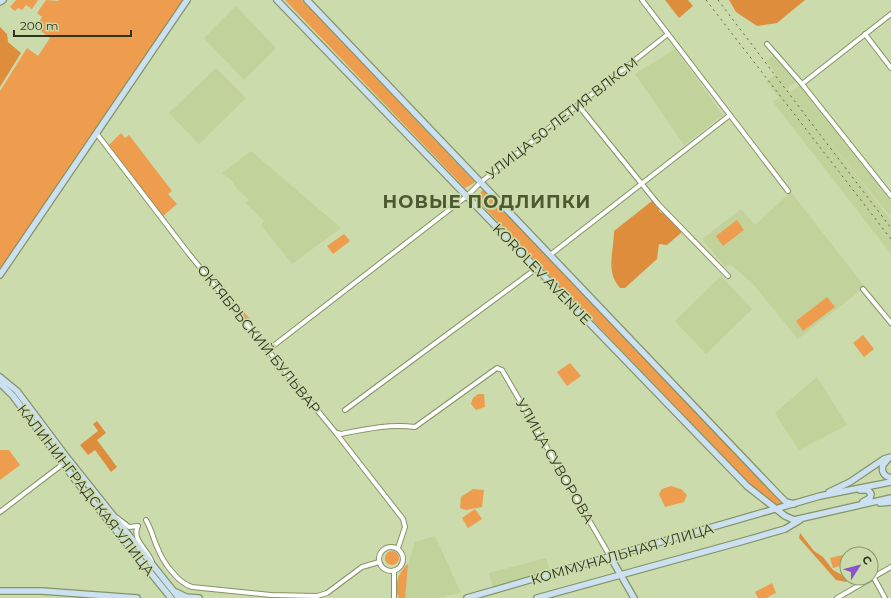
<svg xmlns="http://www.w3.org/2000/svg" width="891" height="598" font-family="Montserrat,sans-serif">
	<rect width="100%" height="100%" fill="#ccdbab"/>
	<g fill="#c1d29b">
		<polygon points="236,6 276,48 244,80 204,38"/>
		<polygon points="675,49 723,115 684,145 635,74"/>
		<polygon points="773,56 796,82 787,88 790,92 801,85 891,201 891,213 889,215 812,120 891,220 891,254 773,102 779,98 766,82 776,74 766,61"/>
		<polygon points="216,68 246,98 199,144 169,113"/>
		<polygon points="251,151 341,228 292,264 261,225 264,221 246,203 249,200 236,188 232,181 222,173"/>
		<polygon points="791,192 865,287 798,339 753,284 730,264 725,267 702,239 741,209 755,225"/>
		<polygon points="721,276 752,309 706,354 675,321"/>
		<polygon points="817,377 847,425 799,450 775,413"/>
		<polygon points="435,536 461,593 438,598 399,598 397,591 398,578 408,564 415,542"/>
		<polygon points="546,558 550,571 493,588 489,573"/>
	</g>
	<g fill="#ee9c4e">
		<polygon points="16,0 38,0 32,9 26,5 22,10 18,8 15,11 10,7"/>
		<polygon points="46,0 58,1 59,0 183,0 86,148 0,270 0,91 27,48 38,56 50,38 41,31 43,26 39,22 42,17 37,13"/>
		<polygon points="285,0 302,0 474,181 474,183 465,188"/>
		<polygon points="121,133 125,138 129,135 172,191 168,194 177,204 163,216 109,145"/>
		<polygon points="484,189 782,501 784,504 777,506 751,485 475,198"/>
		<polygon points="737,220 744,230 723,246 716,236"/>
		<polygon points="344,234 350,241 333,254 327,246"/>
		<polygon points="219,280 252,322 248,324 215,284"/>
		<polygon points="827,297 835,307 803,331 796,321"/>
		<polygon points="863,335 874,349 864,357 853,343"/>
		<polygon points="570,363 581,376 567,386 557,372"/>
		<polygon points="478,394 484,394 485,407 476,410 471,404 473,398"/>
		<polygon points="0,450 9,450 20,465 0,480"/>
		<polygon points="671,486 681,489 687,495 684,502 665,507 659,494 662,489"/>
		<polygon points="473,489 484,490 482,507 466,510 460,508 461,497"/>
		<polygon points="475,509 482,519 468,528 462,518"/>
		<circle cx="392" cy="558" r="7"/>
		<polygon points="847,554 847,564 833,568 830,558"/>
		<path d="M408 564 405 598H399C393 587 398 572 408 564Z"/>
		<polygon points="772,583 776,593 766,598 758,598 755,592"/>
	</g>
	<g fill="#de8d3d">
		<polygon points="665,0 688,0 693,6 679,18"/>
		<polygon points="729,0 805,0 777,23 757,26 736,12"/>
		<polygon points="0,27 7,34 8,42 21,53 0,87"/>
		<path d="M652 201H656L659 205V211L682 225 681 233 667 245 659 244 657 259 625 288H620C605 271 614 252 614 231Z"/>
		<polygon points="97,421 106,433 97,440 117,467 111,472 95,450 88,455 80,445 98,431 93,424"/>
		<polygon points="800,533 814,551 823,557 833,570 849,579 846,582 836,580 799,538"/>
	</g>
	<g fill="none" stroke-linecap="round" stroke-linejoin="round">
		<defs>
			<g id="street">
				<polyline points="642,0 788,191"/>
				<polyline points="865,34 891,68"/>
				<polyline points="767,44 802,84 891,196"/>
				<polyline points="802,84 891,14"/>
				<polyline points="578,105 658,204 728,276"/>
				<polyline points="97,134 189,254 336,433 403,519 405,527 398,548"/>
				<polyline points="550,255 730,115"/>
				<polyline points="863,289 891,323"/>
				<polyline points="268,350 467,196 481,182 668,34"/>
				<polyline points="345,410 537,268"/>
				<path d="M337 433 341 434C366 429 389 424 415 427L497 368 502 370 611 558"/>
				<polyline points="0,512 63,464"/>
				<polyline points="116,517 129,527 138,526"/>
				<path d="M146 520C152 530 153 539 158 549 163 562 178 583 192 587L271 595 317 596 327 593 362 567 379 562"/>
				<path d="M138 526C131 539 148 550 152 562"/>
				<circle cx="391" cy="559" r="12"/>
				<polyline points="394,571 394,598"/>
				<polyline points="874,578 885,598"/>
				<polyline points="837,598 891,567"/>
			</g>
			<g id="secondary">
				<polyline points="277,0 747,486 785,516 794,520 891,498"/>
				<polyline points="307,0 777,493 786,502 794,504"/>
				<polyline points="0,2 3,0"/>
				<polyline points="0,275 187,0"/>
				<polyline points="0,377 17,391 65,455 179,598"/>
				<polyline points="0,383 13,396 76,481 171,598"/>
				<path d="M888 459 883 465C881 472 884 476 891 478"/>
				<polyline points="860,490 868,490 871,494 870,498 863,502"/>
				<polyline points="829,492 850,482 884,459 891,457"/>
				<polyline points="880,503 891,502"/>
				<polyline points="611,558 634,598"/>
				<polyline points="0,591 42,591 137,598"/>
				<polyline points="176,592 186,597 199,598"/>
				<polyline points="467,598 820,496 891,482"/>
				<polyline points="537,598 740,542 785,529 800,520"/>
			</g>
		</defs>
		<use href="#street" stroke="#859366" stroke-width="6"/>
		<use href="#secondary" stroke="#859366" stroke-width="8"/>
		<use href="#street" stroke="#fff" stroke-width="4"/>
		<use href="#secondary" stroke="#cbe1f1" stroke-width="5.5"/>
		<g stroke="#5d664a" stroke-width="1" stroke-dasharray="2 4" stroke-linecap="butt">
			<polyline points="706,0 891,239"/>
			<polyline points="718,0 891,228"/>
		</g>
	</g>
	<g text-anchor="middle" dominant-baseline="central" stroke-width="3.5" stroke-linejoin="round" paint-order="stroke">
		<g font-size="14" fill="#2e3421" stroke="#ccdbab">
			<text transform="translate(562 118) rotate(-38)">УЛИЦА 50-ЛЕТИЯ ВЛКСМ</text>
			<text transform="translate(542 274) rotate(46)">KOROLEV AVENUE</text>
			<text transform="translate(259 339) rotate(51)">ОКТЯБРЬСКИЙ БУЛЬВАР</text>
			<text transform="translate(555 461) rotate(60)">УЛИЦА СУВОРОВА</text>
			<text transform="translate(86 490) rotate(52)">КАЛИНИНГРАДСКАЯ УЛИЦА</text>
			<text transform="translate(622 554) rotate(-16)">КОММУНАЛЬНАЯ УЛИЦА</text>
		</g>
		<g font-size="18" font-weight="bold" letter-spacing="1" fill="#4d592e" stroke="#ccdbab">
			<text x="487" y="202">НОВЫЕ ПОДЛИПКИ</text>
		</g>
	</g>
	<g transform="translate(859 566) rotate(54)"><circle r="19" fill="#ccdbab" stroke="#8d9874"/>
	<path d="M0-3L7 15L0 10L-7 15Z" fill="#8b54cc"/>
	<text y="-6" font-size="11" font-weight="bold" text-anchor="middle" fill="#2e3421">С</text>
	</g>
	<path d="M14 30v6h117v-6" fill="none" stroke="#2e3421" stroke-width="2"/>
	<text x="20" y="30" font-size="12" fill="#2e3421" stroke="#ccdbab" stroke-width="3" paint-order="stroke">200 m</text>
</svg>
